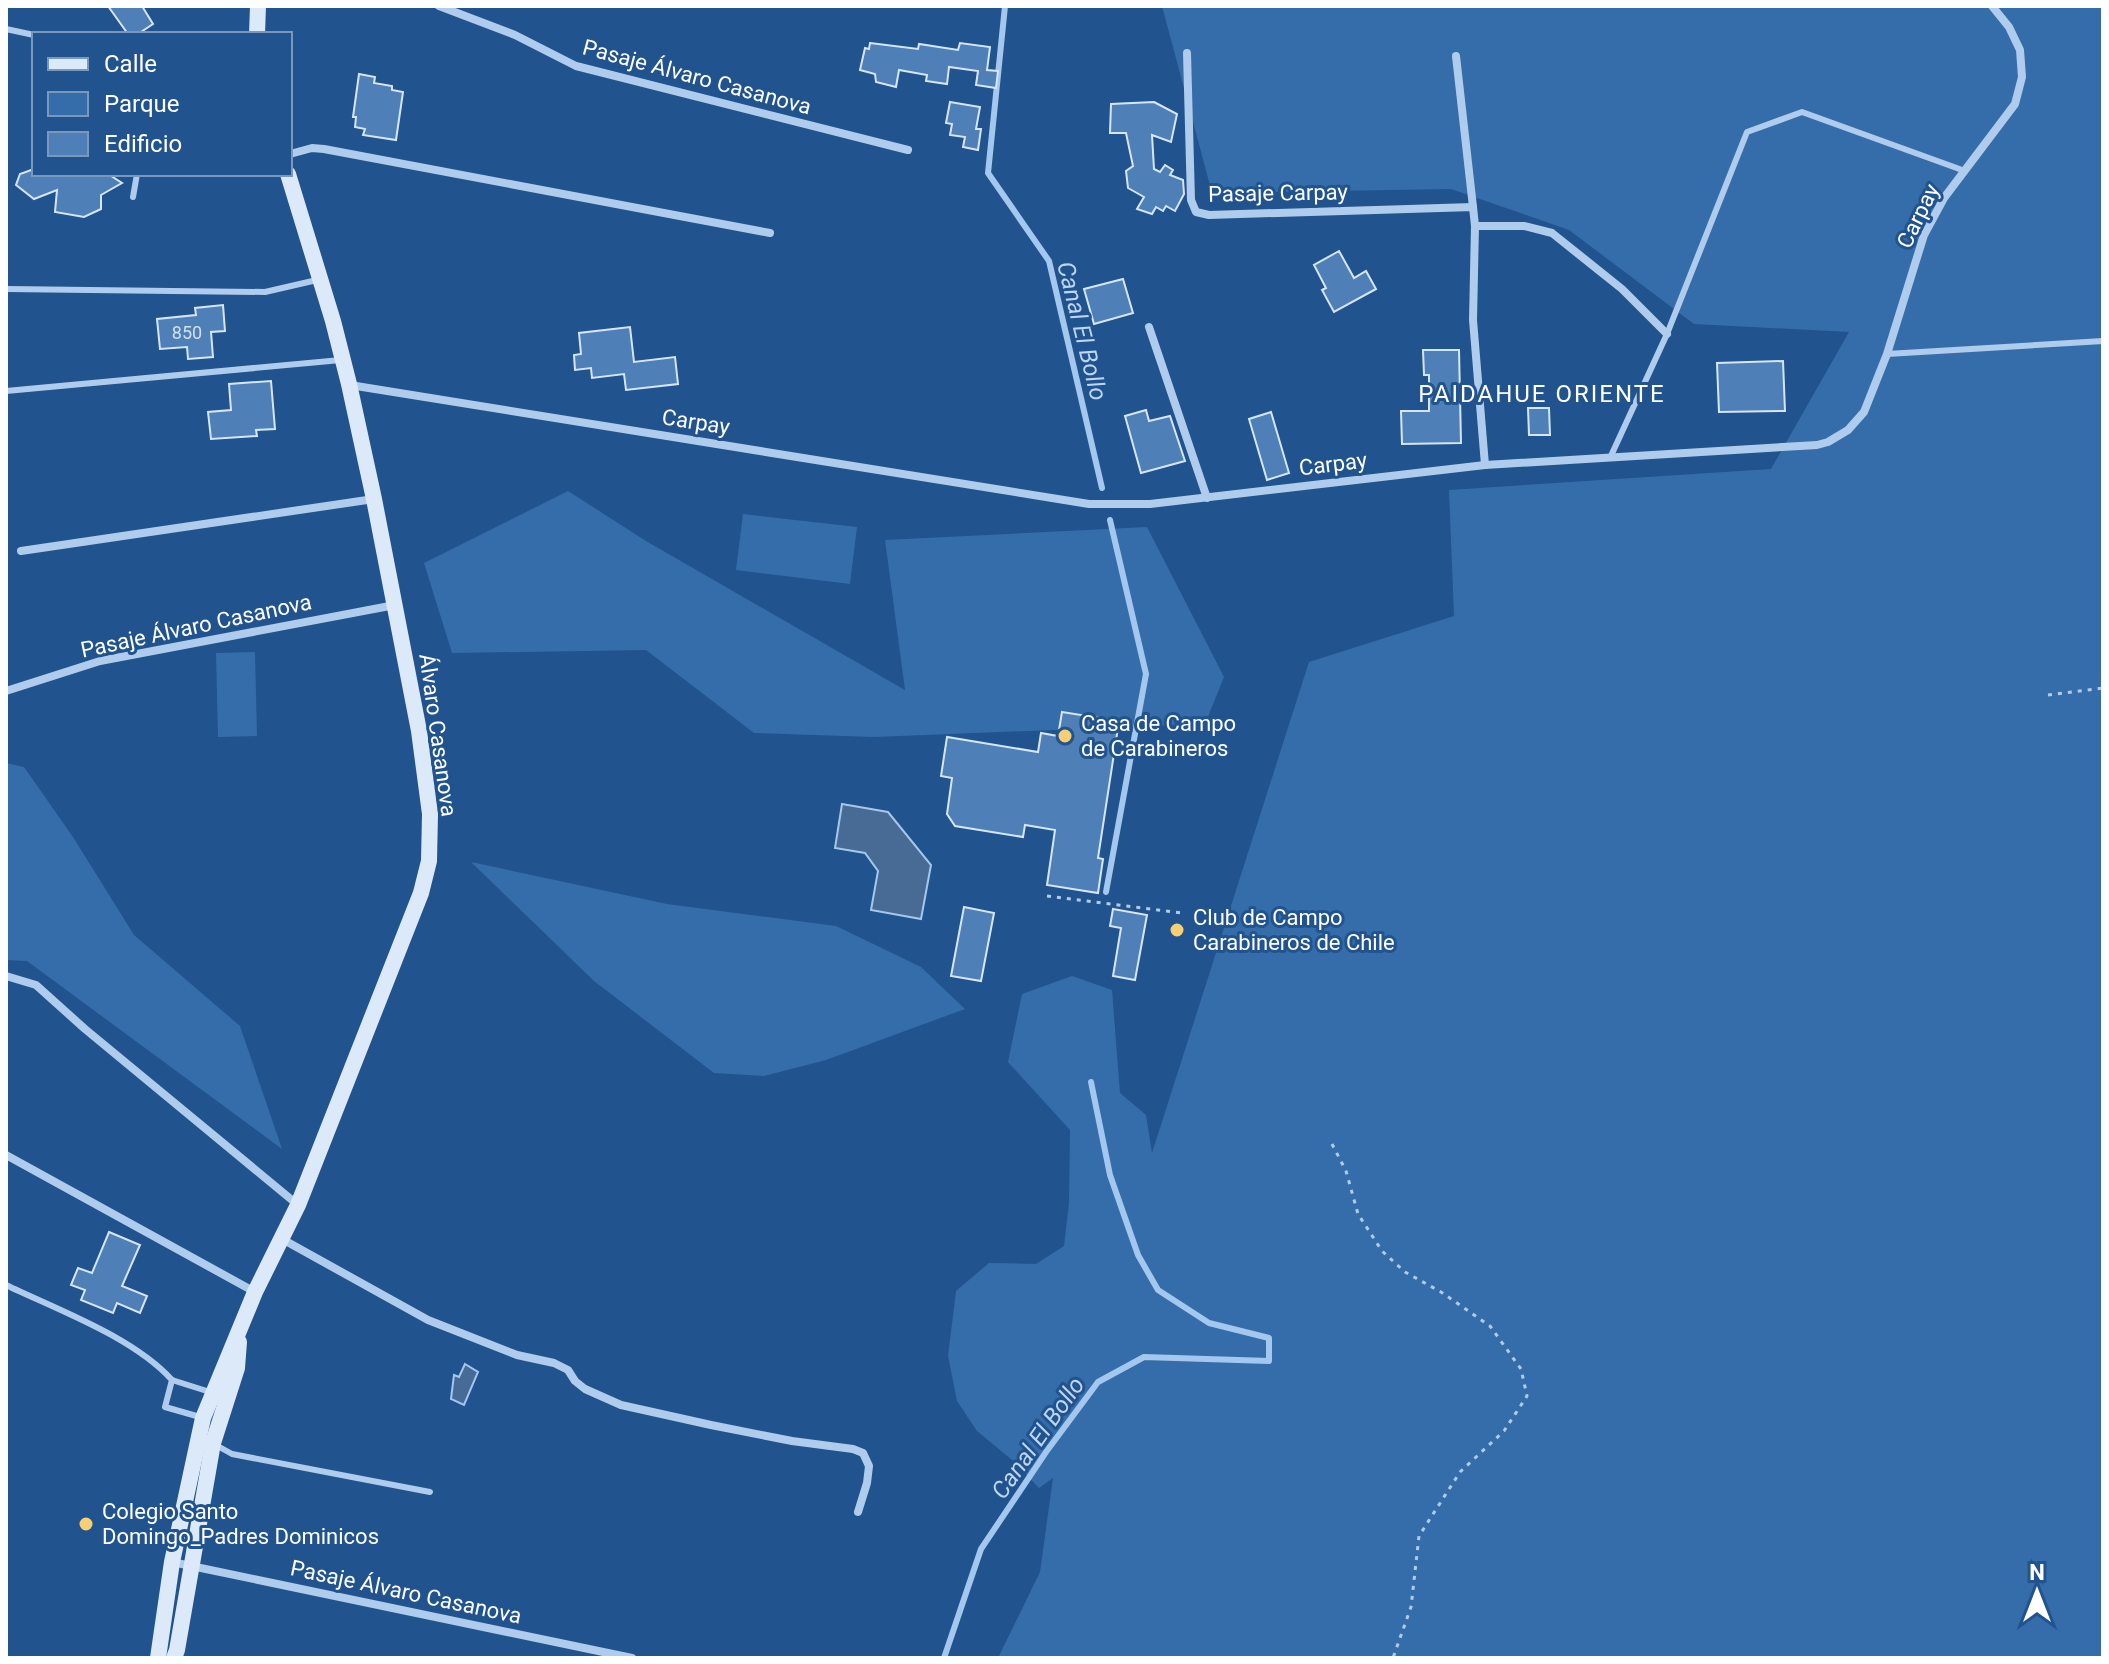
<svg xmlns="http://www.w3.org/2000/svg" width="2109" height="1664" font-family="Roboto,sans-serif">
	<rect width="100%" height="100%" fill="#21538e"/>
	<g fill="#356dab">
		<polygon points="1162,6 2103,6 2103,1658 998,1658 1040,1572 1053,1478 1039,1488 1012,1460 977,1431 957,1401 948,1356 956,1291 989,1263 1036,1264 1064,1246 1069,1203 1070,1130 1008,1062 1022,994 1072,976 1112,990 1120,1093 1146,1115 1152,1153 1309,662 1454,616 1449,490 1771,469 1849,332 1694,324 1569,230 1451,189 1212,193"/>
		<polygon points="568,491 646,541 905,690 885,540 1147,527 1224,677 1205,724 874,737 754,733 646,650 452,653 424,563"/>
		<polygon points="743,514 857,527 850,584 736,570"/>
		<polygon points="255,652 257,736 218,737 216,653"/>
		<polygon points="6,763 24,767 73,837 134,935 240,1026 282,1149 27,961 6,960"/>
		<polygon points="471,862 667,904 836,926 921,967 965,1009 826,1060 764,1076 714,1073 594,981"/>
	</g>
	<g fill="#486b95" stroke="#a4c7ed" stroke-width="2">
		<polygon points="842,804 888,812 931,865 921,919 871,910 878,871 865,853 835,848"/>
		<polygon points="465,1364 478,1372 464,1405 451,1399 454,1375 459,1377"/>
	</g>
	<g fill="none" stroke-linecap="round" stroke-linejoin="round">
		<g stroke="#a4c7ed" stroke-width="6">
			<polyline points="1005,6 988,173 1049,261 1102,488"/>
			<polyline points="1106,892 1146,674 1110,520"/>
			<polyline points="944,1658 981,1549 1046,1452 1098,1382 1144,1357 1269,1361 1269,1338 1209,1323 1158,1290 1138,1255 1110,1175 1091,1082"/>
		</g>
	</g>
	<g fill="#4e7fb7" stroke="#d5e6f9" stroke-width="2">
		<polygon points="108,6 142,6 153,24 138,34 128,34"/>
		<polygon points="870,43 918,49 919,44 958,50 960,43 990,47 987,70 998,71 996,88 976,85 978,71 949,67 947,84 926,81 927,75 899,70 896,87 876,82 875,74 860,70 865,48 869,49"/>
		<polygon points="359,74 375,77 374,83 392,86 392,90 403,92 396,140 363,135 365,129 355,127 356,117 353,117"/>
		<polygon points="950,102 980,107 976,129 981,129 978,150 963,147 965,137 950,135 952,124 946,123"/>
		<polygon points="1154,102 1177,114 1171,142 1152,135 1154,169 1160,172 1165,165 1173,170 1170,175 1183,180 1184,194 1175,211 1166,206 1163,211 1156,207 1152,214 1137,209 1144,197 1128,188 1126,171 1133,166 1126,133 1110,133 1111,104"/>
		<polygon points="34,169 34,174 108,174 122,183 101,195 101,209 84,217 55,212 57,190 34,199 16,185 20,174"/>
		<polygon points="1339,251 1354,278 1366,271 1376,289 1334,312 1322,290 1326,288 1314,265"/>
		<polygon points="1123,279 1133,313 1094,324 1084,289"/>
		<polygon points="223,305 225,331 211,332 213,357 188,359 187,347 160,349 157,319 196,315 195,308"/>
		<polygon points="630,327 634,362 675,357 678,384 626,390 624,374 592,378 591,368 575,370 574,355 581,354 579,333"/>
		<polygon points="1423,350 1459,350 1461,443 1402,444 1401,411 1429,411 1429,375 1424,375"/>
		<polygon points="1783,361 1785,411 1719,412 1717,363"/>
		<polygon points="271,381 275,429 256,430 257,436 211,439 208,412 231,410 229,384"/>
		<polygon points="1528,408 1549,408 1550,435 1529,435"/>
		<polygon points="1146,410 1149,421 1170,416 1185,461 1141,473 1125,416"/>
		<polygon points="1271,412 1289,473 1267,480 1249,419"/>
		<polygon points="1062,712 1119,721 1098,858 1103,859 1098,893 1047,885 1055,830 1025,825 1023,837 955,826 947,814 952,778 941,776 947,737 1038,752 1041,733 1058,736"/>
		<polygon points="964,907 994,913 981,981 951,976"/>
		<polygon points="1113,909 1147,915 1135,980 1113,976 1121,928 1110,926"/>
		<polygon points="109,1232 140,1245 122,1286 147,1296 140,1313 117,1303 113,1313 81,1300 85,1290 71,1285 78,1268 92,1273"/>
	</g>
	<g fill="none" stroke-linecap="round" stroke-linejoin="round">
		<g stroke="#b0ccec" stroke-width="3" stroke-dasharray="4 6" stroke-linecap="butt">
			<polyline points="2048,695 2103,688"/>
			<polyline points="1047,896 1182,913"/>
			<polyline points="1332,1144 1346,1171 1358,1214 1382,1251 1405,1272 1441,1292 1490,1326 1521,1369 1527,1396 1504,1431 1460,1472 1419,1536 1411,1607 1393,1658"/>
		</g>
		<g stroke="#b0ccec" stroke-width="6">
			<polyline points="6,29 34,35"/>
			<polyline points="133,197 137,174"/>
			<polyline points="6,289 265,292 317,280"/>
			<polyline points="1887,354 2103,341"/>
			<polyline points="6,391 341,360"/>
			<polyline points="1610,458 1667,334 1747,132 1802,112 1965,171"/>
			<path d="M6 1285C58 1310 133 1337 172 1380L165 1407 200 1417"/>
			<polyline points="172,1380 210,1392"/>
			<polyline points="214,1444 232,1454 430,1492"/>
		</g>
		<g stroke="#b0ccec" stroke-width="8">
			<polyline points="439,6 515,35 576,66 908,150"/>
			<polyline points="1187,53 1191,200 1196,212 1209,215 1473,207 1475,226 1473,320 1485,465"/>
			<polyline points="1456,56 1473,207"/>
			<polyline points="290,154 312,148 324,149 770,233"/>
			<polyline points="1475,226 1524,226 1552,233 1622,289 1667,334"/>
			<polyline points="1149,327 1207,498"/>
			<polyline points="350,385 1089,504 1150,504 1485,465 1817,445 1828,442 1848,430 1864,412 1887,354 1924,235 1944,198 2015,104 2022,77 2020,50 2009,27 1992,6"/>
			<polyline points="21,551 374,499"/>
			<polyline points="6,691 100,661 395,605"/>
			<polyline points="6,976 36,985 85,1029 298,1205"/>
			<polyline points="6,1155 255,1292"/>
			<polyline points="282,1239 428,1320 517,1355 554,1363 568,1370 575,1381 585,1389 621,1405 711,1425 792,1441 853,1449 863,1453 869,1466 867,1483 858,1512"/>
			<polyline points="172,1562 632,1658"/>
		</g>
		<g stroke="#dce9f9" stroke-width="16">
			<polyline points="257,34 258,6"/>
			<polyline points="158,1658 172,1562 203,1418 255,1292 298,1205 421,893 429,861 430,814 419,731 374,499 349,384 333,321 288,174"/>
			<polyline points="174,1658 177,1650 213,1443 237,1368 239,1342"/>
		</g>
	</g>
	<g fill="#f8cf72" stroke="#21538e" stroke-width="3">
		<circle cx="1065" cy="736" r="8"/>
		<circle cx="1177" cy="930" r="8"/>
		<circle cx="86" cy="1524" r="8"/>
	</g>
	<g text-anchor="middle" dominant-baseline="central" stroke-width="6" stroke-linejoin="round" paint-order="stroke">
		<g font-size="18" fill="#d3dfed">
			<text x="187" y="332">850</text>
		</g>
		<g font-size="22" fill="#fff" stroke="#21538e">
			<text transform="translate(697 77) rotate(15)">Pasaje Álvaro Casanova</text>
			<text transform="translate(1278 193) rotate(-1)">Pasaje Carpay</text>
			<text transform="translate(1918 216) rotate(-64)">Carpay</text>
			<text transform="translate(696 422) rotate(9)">Carpay</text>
			<text transform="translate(1333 464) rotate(-7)">Carpay</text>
			<text transform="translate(196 626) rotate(-12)">Pasaje Álvaro Casanova</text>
			<text transform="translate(438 735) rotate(82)">Álvaro Casanova</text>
			<text transform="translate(406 1592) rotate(12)">Pasaje Álvaro Casanova</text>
		</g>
		<g font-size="22" fill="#fff" stroke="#21538e" text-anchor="start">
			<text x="1081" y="723">Casa de Campo<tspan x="1081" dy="25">de Carabineros</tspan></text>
			<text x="1193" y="917">Club de Campo<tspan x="1193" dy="25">Carabineros de Chile</tspan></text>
			<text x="102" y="1511">Colegio Santo<tspan x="102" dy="25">Domingo_Padres Dominicos</tspan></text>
		</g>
		<g font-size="24" font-style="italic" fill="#bcd6f3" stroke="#21538e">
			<text transform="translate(1082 331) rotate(76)">Canal El Bollo</text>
			<text transform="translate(1038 1438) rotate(-55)">Canal El Bollo</text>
		</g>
		<g font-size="24" letter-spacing="2" fill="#fff" stroke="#21538e">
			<text x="1542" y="394">PAIDAHUE ORIENTE</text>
		</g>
	</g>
	<rect width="2109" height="1664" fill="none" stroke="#ffffff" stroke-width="16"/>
	<rect x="32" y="32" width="260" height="144" fill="#21538e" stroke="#7a98bb" stroke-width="2"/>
	<rect x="48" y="58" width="40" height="12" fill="#dce9f9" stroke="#7a98bb" stroke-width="2"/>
	<text x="104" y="72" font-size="24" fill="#ffffff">Calle</text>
	<rect x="48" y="92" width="40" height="24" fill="#356dab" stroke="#7a98bb" stroke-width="2"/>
	<text x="104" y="112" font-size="24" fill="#ffffff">Parque</text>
	<rect x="48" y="132" width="40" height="24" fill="#4e7fb7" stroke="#7a98bb" stroke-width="2"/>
	<text x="104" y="152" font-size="24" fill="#ffffff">Edificio</text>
	<g transform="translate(2037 1592)" stroke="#21538e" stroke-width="6" paint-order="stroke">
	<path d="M0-6L14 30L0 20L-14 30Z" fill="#ffffff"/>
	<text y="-12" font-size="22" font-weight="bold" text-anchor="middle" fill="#ffffff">N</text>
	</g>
</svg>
